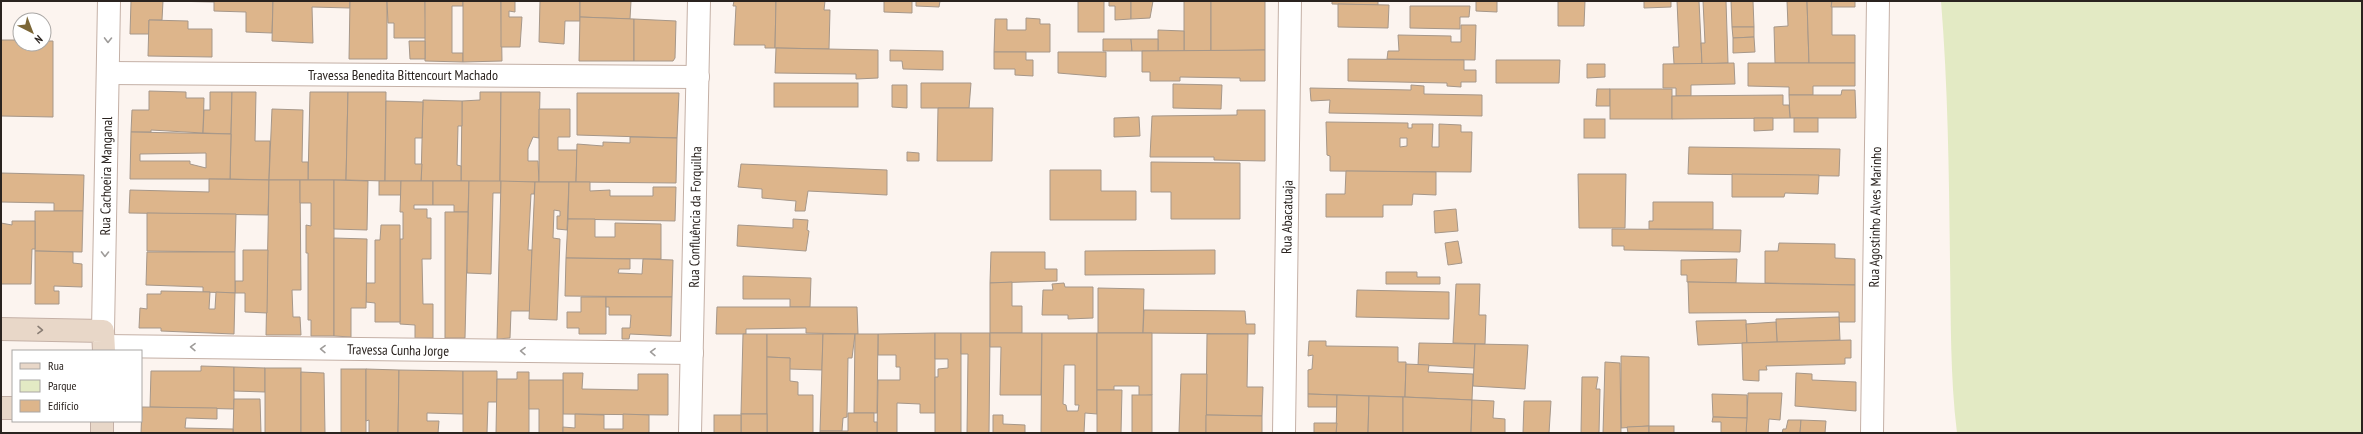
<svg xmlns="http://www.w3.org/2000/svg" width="2363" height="434" font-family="'PT Sans Narrow',sans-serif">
	<rect width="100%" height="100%" fill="#fcf4ef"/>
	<path fill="#e3eac4" d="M1941 1H2362V433H1957C1950 376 1951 318 1950 261 1949 174 1948 87 1941 1Z"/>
	<g fill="#ddb58b" stroke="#a69789" fill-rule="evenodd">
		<polygon points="131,1 163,1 162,20 149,20 149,34 130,34"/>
		<polygon points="168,1 273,1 272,33 246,32 246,12 214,11 214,2"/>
		<polygon points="273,1 350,1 350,8 312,7 313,43 272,41"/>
		<polygon points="350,1 387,1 387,59 349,59"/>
		<polygon points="387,1 425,1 426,38 394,38 394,23 388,23"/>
		<polygon points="425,1 463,1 463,6 452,6 452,53 463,53 463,62 425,61"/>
		<polygon points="463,1 501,1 502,61 463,62"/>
		<polygon points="501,1 515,1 515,12 509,11 509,17 522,17 520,47 501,47"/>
		<polygon points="540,1 580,1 580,21 565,21 564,44 539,42"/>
		<polygon points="580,1 631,1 630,19 580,17"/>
		<polygon points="734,1 776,1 775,48 765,48 765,45 734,45 736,6 733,6"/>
		<polygon points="776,1 825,1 824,10 830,10 829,49 775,48"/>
		<polygon points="884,1 912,1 912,13 884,12"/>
		<polygon points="916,1 940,1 939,7 916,6"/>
		<rect x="1078" y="1" width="26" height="31"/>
		<polygon points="1109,1 1131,1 1131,19 1115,20 1115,6 1109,6"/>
		<polygon points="1131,1 1153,1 1150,18 1131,19"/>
		<rect x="1184" y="1" width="27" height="50"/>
		<polygon points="1211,1 1265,1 1265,50 1211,51"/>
		<polygon points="1332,1 1378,1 1378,5 1332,4"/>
		<polygon points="1476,1 1497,1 1497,12 1476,11"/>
		<polygon points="1558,1 1585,1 1584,26 1558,26"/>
		<polygon points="1644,1 1671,1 1671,7 1644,8"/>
		<polygon points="1677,1 1699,1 1702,64 1674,64 1673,47 1679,47"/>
		<polygon points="1703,1 1726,1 1728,63 1702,64 1701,43 1705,43"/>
		<polygon points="1731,1 1753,1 1754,27 1732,27"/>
		<polygon points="1787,1 1807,1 1809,63 1775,63 1774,27 1788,26"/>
		<polygon points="1807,1 1832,1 1832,35 1855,35 1855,63 1809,63"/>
		<polygon points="1832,1 1855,1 1855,7 1831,7"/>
		<polygon points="1338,4 1389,5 1388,28 1338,27"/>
		<polygon points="1410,6 1470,6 1469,17 1460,17 1460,29 1410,28"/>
		<polygon points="580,17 634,19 634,61 579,61"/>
		<polygon points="1026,18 1040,19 1040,24 1050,24 1050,52 994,52 995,19 1007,19 1007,30 1026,30"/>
		<polygon points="634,19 676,21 675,58 673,61 634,61"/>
		<polygon points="149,20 188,21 188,29 212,29 212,57 148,56"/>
		<polygon points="1461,25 1476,25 1475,60 1387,59 1388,51 1399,51 1398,35 1451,36 1451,42 1461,42"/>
		<polygon points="1732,27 1754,27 1754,37 1733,38"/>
		<polygon points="1158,30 1184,31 1184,51 1158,51"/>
		<polygon points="1754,37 1755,52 1733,53 1733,38"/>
		<polygon points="1103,39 1131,39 1132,51 1103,51"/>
		<polygon points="1131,39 1158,39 1158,51 1132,51"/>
		<polygon points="1,40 20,40 20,44 44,44 44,41 53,41 53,117 1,116"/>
		<polygon points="409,41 425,41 425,59 410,59"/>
		<polygon points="776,48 878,50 878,78 856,79 856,74 775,73"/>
		<polygon points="890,50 943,51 943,70 903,69 902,61 890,61"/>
		<polygon points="1265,50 1265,81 1240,81 1240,78 1180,77 1180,81 1150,81 1150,72 1142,72 1142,51"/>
		<polygon points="994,52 1026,52 1026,60 1033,60 1033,76 1015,75 1015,69 994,69"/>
		<polygon points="1058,52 1106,52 1106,77 1058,73"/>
		<polygon points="1348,59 1464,60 1464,70 1476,70 1476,82 1461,82 1461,87 1447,86 1447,83 1348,81"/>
		<polygon points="1496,60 1560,60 1559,83 1496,83"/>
		<polygon points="1734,63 1735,84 1691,85 1691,96 1676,96 1676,88 1663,88 1663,64"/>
		<polygon points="1748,63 1855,63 1855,86 1813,86 1813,95 1789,95 1789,87 1748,86"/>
		<polygon points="1587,64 1605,64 1605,77 1587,78"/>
		<rect x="774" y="83" width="84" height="24"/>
		<polygon points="921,83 971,83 969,108 921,108"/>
		<polygon points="1173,84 1222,85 1221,109 1173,108"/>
		<polygon points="892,85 907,85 907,108 892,107"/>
		<polygon points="1411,85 1424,86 1424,94 1482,95 1482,116 1329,113 1330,100 1311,101 1310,88 1411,90"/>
		<polygon points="1597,89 1610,89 1610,106 1596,106"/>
		<rect x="1610" y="89" width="62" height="30"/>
		<polygon points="1842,90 1855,90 1856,118 1790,118 1789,95 1841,95"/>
		<polygon points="149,91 186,92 186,98 204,98 203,133 151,130 151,132 131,132 132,110 149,110"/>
		<polygon points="210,92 232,92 231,134 203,133 204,110 210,110"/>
		<polygon points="232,92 256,92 255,141 270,141 269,180 230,179"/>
		<polygon points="310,92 348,92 346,180 308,180"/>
		<polygon points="348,92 386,92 385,181 346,180"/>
		<polygon points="480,92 501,92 500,182 461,181 462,101 480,100"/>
		<polygon points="501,92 540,92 539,138 533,137 528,149 528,161 538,161 539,182 500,182"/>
		<polygon points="577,93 679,93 677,138 577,135"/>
		<polygon points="1783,95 1783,105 1789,105 1790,118 1672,119 1672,96"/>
		<polygon points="423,100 462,101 462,126 458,126 457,165 461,166 461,181 421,181"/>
		<polygon points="386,101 423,102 422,138 415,138 415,164 422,164 421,181 385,181"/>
		<polygon points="938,108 993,108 992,161 937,161"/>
		<polygon points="272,109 303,110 302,162 308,162 308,180 269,180"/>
		<polygon points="539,109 570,109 570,137 558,137 558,150 577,150 576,182 539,182"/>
		<polygon points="1237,110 1265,110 1265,161 1214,160 1214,157 1150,157 1152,116 1237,115"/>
		<polygon points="1139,117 1140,136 1114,137 1114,118"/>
		<polygon points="1754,118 1773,118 1773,130 1754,131"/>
		<rect x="1794" y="118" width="24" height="14"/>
		<rect x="1584" y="119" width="21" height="19"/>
		<path d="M1326 122 1408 123V128H1412V124H1433L1432 147H1439V124L1461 125V132H1472L1471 172 1330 171V156L1327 155ZM1400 138H1407V146L1400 147Z"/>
		<path d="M131 132 231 134 230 179H130ZM206 153V168L190 164V161H140V154Z"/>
		<polygon points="630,137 677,138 676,183 576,182 577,144 603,146 603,142 630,143"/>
		<polygon points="1689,147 1840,149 1839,176 1688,174"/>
		<polygon points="907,152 919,153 919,161 907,161"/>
		<polygon points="1151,162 1240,163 1240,219 1171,219 1171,192 1151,192"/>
		<polygon points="741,164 887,170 887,195 808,191 805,211 795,211 796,201 762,198 762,189 738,187"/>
		<polygon points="1050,170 1101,170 1101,191 1136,191 1136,220 1050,220"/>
		<polygon points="1346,171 1436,172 1436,195 1413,194 1412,205 1383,205 1383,217 1326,217 1326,194 1345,194"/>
		<polygon points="1,173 84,175 83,211 54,211 54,203 1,202"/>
		<polygon points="1578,174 1626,174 1625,228 1579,228"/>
		<polygon points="1732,174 1819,175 1818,194 1785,193 1784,197 1732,197"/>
		<polygon points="209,179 269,180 268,215 129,213 130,190 209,192"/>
		<polygon points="269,180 300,180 301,290 292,290 293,317 300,317 301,335 266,335"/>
		<polygon points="300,180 334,180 334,336 311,336 311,320 308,320 308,253 306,253 306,225 311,226 311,203 300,203"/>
		<polygon points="334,180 368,181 367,230 334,229"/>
		<rect x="379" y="181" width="22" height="14"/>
		<polygon points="401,181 433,181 433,205 414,205 414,209 427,209 427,218 431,218 431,259 422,259 423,304 433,304 433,338 415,338 415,325 400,324 400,239 403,239 403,212 400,212"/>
		<polygon points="433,181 469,181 468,212 454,212 454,205 433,205"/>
		<polygon points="469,181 501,181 501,193 493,193 491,274 467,273"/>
		<polygon points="501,181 535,182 534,194 531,194 528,250 532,250 530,311 511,311 510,338 497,339"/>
		<polygon points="535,182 569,182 567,230 557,229 557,216 560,216 560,211 554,210 553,238 560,239 557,320 529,319"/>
		<polygon points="569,182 590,182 590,191 610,190 610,196 653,196 653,187 676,187 675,221 568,219"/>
		<polygon points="1653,202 1713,202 1713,229 1649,229 1649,221 1653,221"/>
		<polygon points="1456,209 1458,231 1435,233 1434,211"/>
		<polygon points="35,211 83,211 82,252 35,251"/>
		<polygon points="445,212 468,212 465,338 445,338"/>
		<polygon points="147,213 236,214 235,252 147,251"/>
		<polygon points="568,219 595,219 595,237 615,237 615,223 661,224 661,259 566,258"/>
		<polygon points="793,219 808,220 807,230 809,231 806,251 737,246 738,225 793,228"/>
		<polygon points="12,221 35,221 35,249 32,249 31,284 1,284 1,223 12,225"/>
		<polygon points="381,225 400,225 400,322 375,322 375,303 366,302 366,283 375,283 375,240 380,240"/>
		<polygon points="1612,229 1741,230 1740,252 1624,250 1624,246 1612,246"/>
		<polygon points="334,238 367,239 366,308 351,308 351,337 334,336"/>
		<polygon points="1458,241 1462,263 1448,265 1445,243"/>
		<polygon points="1779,243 1835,244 1835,258 1855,259 1855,285 1765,283 1765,251 1778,251"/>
		<polygon points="243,250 268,250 267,313 245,312 245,293 235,293 235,281 243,281"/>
		<polygon points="1215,250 1215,274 1085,275 1085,251"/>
		<polygon points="35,251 73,252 73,263 82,264 82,287 54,286 54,291 59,291 59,304 35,304"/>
		<polygon points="147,252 235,252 235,293 203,292 203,287 146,285"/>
		<polygon points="991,252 1045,252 1045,269 1057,269 1057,281 990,283"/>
		<polygon points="566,258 630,259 630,269 619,269 618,273 642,274 643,259 673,260 672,297 565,296"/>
		<polygon points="1737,259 1736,283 1687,282 1687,275 1681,275 1681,260"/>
		<polygon points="1386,272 1417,272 1417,277 1440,277 1440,284 1386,284"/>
		<polygon points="743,276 811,278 810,307 790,307 790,299 743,299"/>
		<polygon points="1012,282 1012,306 1022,306 1022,333 990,333 990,283"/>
		<polygon points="1688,282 1855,285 1855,322 1839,322 1839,312 1689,313"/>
		<polygon points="1064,283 1065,287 1093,287 1093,318 1068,319 1068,315 1042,315 1043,290 1053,290 1052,284"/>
		<polygon points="1456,284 1480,284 1479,315 1486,315 1485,344 1453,343"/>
		<polygon points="1098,288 1144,289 1143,333 1098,333"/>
		<polygon points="1357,290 1449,292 1449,319 1356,317"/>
		<polygon points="161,291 210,292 209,309 215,309 216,292 235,293 234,334 161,331 161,328 139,328 140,308 147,309 147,294 161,294"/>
		<polygon points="581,297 606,297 606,334 579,334 579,328 567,328 567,312 581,312"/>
		<polygon points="606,297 672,297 671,336 630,334 629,339 622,339 622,328 630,328 631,315 609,315 609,307 606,307"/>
		<polygon points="717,307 857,307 858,334 806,333 806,328 746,329 746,334 716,334"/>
		<polygon points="1144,310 1245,311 1246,324 1255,324 1255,334 1143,333"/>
		<polygon points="1839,317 1840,340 1777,342 1776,319"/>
		<polygon points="1746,320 1747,343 1698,345 1696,321"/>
		<polygon points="1776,322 1777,342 1747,343 1746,324"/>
		<polygon points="935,333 935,413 920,413 920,404 897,403 897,433 877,433 878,380 900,380 900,367 896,367 896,355 878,355 878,334"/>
		<polygon points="935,333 961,333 961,433 935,433 935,377 938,377 938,369 948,368 948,359 935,359"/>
		<polygon points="961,333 990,333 989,433 967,433 968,354 961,354"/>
		<polygon points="990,333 1042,333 1041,395 1000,395 1001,347 990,347"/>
		<path d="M1042 333H1097V414L1085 413 1084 433H1041ZM1064 365H1075V405H1079L1078 411H1067L1066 405 1063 404Z"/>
		<polygon points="1097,333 1152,333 1152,395 1139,396 1139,386 1114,386 1114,390 1097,390"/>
		<polygon points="743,334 767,334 767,414 741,414"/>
		<polygon points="767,334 823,334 822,370 789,369 790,358 767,357"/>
		<polygon points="823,334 855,334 852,358 848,358 847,417 843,418 842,431 820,431"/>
		<polygon points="855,334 878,334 877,413 854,413"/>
		<polygon points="1207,334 1248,334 1247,387 1263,387 1262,416 1206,415"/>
		<polygon points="1851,340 1851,358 1845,358 1845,364 1766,366 1767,370 1759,370 1759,381 1743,380 1742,343"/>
		<polygon points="1309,341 1326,341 1326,346 1398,347 1398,362 1406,362 1405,397 1308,394 1308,370 1312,369 1313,355 1308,356"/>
		<polygon points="1419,343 1475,344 1474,368 1418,365"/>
		<polygon points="1475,344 1528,345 1525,389 1473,386"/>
		<polygon points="1621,356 1649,357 1649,426 1621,428"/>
		<polygon points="767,357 790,358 790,381 798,382 798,395 813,395 813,433 767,433"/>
		<polygon points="1605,362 1620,363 1621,433 1603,433"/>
		<polygon points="1406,364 1429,365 1428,372 1473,374 1472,400 1405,397"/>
		<polygon points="201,366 234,367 234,409 150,407 151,371 201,371"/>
		<polygon points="234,367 265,368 265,392 234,391"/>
		<rect x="265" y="368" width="36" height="65"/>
		<rect x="341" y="369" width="25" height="64"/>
		<polygon points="366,369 399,370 398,433 369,433 369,420 366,421"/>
		<polygon points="399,370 463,371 463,414 427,413 427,421 439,421 438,433 398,433"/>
		<polygon points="463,371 497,371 497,402 488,402 487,433 463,433"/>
		<polygon points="301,372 324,373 325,433 301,433"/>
		<polygon points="517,372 529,372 529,433 496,433 497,379 517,379"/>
		<polygon points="563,373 583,373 582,389 638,390 638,374 668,374 668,415 563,414"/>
		<polygon points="1796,373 1812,374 1812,380 1856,382 1856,411 1795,406"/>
		<polygon points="1181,374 1207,374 1206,433 1179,433"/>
		<polygon points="1582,377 1598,377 1596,389 1600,389 1599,433 1581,433"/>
		<polygon points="529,380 563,380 563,433 539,433 539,409 529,409"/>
		<polygon points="1097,390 1122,390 1121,433 1097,433"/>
		<polygon points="1748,393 1782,393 1780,420 1769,419 1768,433 1746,433"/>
		<polygon points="1308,394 1337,395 1337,407 1308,407"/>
		<polygon points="1712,394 1747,395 1747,418 1713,417"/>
		<rect x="1132" y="395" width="20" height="38"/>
		<polygon points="1337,395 1369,396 1368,433 1336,433"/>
		<polygon points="1369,396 1403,397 1403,433 1368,433"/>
		<polygon points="1403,397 1472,400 1471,433 1403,433"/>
		<polygon points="234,399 260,399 261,433 233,433"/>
		<polygon points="1472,400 1494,401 1493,418 1505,419 1505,433 1471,433"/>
		<polygon points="1524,401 1551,401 1549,433 1523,433"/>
		<polygon points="142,407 217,408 217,419 186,418 185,428 233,429 233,433 141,433"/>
		<polygon points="848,413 874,413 874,422 877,422 877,433 820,433 820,431 848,431"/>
		<polygon points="575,414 604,415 604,429 623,429 623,414 649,415 649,433 563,433 563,427 575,428"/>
		<rect x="741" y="414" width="26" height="19"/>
		<rect x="714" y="415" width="27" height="18"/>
		<polygon points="993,415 1003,415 1003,424 1025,425 1025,433 993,433"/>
		<polygon points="1206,415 1262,416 1262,433 1206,433"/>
		<polygon points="1713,417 1747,418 1746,433 1721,433 1721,422 1712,422"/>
		<polygon points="1788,420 1801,420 1800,433 1782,433 1783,429 1786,429"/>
		<polygon points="1801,420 1826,421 1825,433 1800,433"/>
		<polygon points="1314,423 1337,423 1336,433 1314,433"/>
		<polygon points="1649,426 1649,433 1628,433 1627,427"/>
		<rect x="1649" y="426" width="25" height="7"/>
	</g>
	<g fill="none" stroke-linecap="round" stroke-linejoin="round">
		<defs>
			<g id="street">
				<polyline points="108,73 698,77"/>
				<polyline points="103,331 109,1"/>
				<polyline points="104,346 692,353"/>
				<polyline points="690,433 699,1"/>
				<polyline points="1284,433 1290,1"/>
				<polyline points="1872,433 1878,1"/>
			</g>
			<g id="secondary">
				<polyline points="1,329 103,331 104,351"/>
				<polyline points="1,408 13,408"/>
				<polyline points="102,433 102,421"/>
			</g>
		</defs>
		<use href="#street" stroke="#c4b0a6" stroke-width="24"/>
		<use href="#secondary" stroke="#c4b0a6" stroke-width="24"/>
		<use href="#street" stroke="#fff" stroke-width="22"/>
		<use href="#secondary" stroke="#e8d7c8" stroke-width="22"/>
	</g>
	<defs><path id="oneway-chevron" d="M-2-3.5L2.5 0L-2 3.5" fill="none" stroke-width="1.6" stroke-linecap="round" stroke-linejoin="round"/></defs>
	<g stroke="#9f9c9a">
		<use href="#oneway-chevron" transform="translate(108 40) rotate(91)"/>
		<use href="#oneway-chevron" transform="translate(105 254) rotate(91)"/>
		<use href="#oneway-chevron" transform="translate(193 347) rotate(-179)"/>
		<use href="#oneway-chevron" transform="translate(323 349) rotate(-179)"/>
		<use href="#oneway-chevron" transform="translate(523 351) rotate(-179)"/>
		<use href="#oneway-chevron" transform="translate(653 352) rotate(-179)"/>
	</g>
	<use stroke="#897d74" href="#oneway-chevron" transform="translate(40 330) rotate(1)"/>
	<g text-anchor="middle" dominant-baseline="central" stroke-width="3.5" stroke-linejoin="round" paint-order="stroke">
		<g font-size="14" fill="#2a231f" stroke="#fff">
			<text x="403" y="75">Travessa Benedita Bittencourt Machado</text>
			<text transform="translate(106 176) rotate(-89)">Rua Cachoeira Manganal</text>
			<text transform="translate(695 217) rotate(-89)">Rua Confluência da Forquilha</text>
			<text transform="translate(1287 217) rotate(-89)">Rua Abacatuaja</text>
			<text transform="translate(1875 217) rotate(-89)">Rua Agostinho Alves Marinho</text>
			<text transform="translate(398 350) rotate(1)">Travessa Cunha Jorge</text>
		</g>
	</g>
	<rect width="2363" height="434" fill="none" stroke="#2a231f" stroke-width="4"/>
	<rect x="12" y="350" width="130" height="72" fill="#ffffff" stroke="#aaa7a5"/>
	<rect x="20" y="363" width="20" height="6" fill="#e8d7c8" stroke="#aaa7a5"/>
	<text x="48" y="370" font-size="12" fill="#2a231f">Rua</text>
	<rect x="20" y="380" width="20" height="12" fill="#e3eac4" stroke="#aaa7a5"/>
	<text x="48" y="390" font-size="12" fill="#2a231f">Parque</text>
	<rect x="20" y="400" width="20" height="12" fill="#ddb58b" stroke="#aaa7a5"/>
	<text x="48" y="410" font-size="12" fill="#2a231f">Edifício</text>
	<g transform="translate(32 32) rotate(138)"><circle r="19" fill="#ffffff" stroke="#aaa7a5"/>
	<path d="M0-3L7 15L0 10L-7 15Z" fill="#7b6636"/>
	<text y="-6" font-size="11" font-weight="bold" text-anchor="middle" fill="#2a231f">N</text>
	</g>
</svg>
